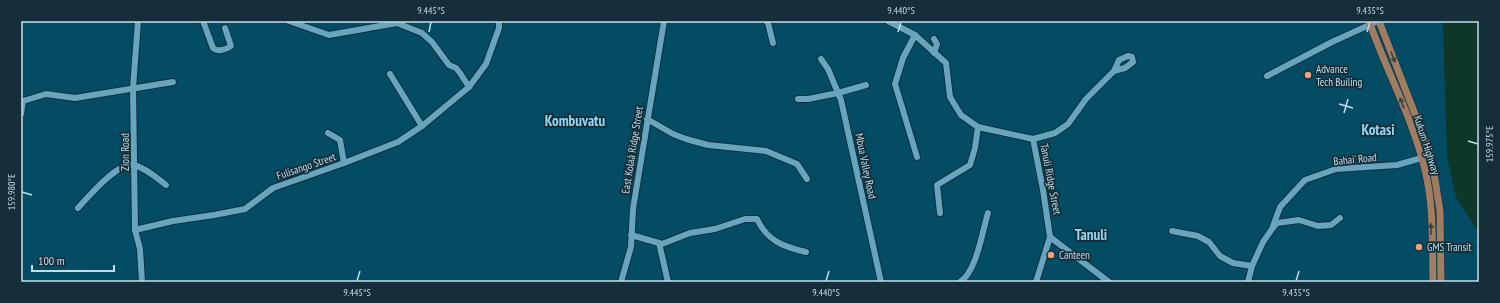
<svg xmlns="http://www.w3.org/2000/svg" width="1500" height="303" font-family="'PT Sans Narrow',sans-serif">
	<rect width="100%" height="100%" fill="#044c63"/>
	<polygon fill="#0e3629" points="1443,21 1479,21 1479,231 1475,227 1456,197 1447,156"/>
	<g fill="none" stroke-linecap="round" stroke-linejoin="round">
		<defs>
			<g id="minor">
				<polyline points="138,21 133,88 135,230 140,249 142,282"/>
				<path d="M203 21 213 48C217 52 226 50 231 46L225 28"/>
				<polyline points="289,21 329,35 397,23 422,33 432,42 449,65 456,68 460,73 469,87"/>
				<polyline points="766,21 768,23 773,43"/>
				<polyline points="888,21 915,35 946,63 950,97 961,115 978,127 1033,139 1043,190 1050,237 1036,282"/>
				<polyline points="915,35 903,58 895,84 917,157"/>
				<polyline points="934,39 937,44 934,53"/>
				<polyline points="821,59 828,69 841,100 881,282"/>
				<polyline points="390,74 422,126"/>
				<polyline points="1267,76 1332,42 1378,21"/>
				<polyline points="798,99 808,99 838,93 866,85"/>
				<polyline points="21,114 23,101 46,94 75,98 173,82"/>
				<polyline points="647,119 673,134 686,139 708,145 766,151 797,164 807,179"/>
				<polyline points="328,133 340,140 344,163"/>
				<polyline points="1033,139 1055,133 1068,124 1086,99 1114,71 1125,68 1133,62 1132,57 1128,56 1119,60 1114,71"/>
				<path d="M78 208C88 197 118 161 134 165 146 168 157 178 166 185"/>
				<polyline points="940,213 937,185 970,165 975,148 978,127"/>
				<polyline points="1273,228 1277,223 1299,220 1318,226 1331,225 1340,218"/>
				<polyline points="135,230 173,221 214,215 245,209 273,188 344,163 398,142 422,126 469,87 486,64 499,28 499,21"/>
				<polyline points="1172,231 1198,236 1209,242 1220,256 1233,263 1252,266"/>
				<polyline points="631,235 659,243 668,282"/>
				<polyline points="1050,237 1109,282"/>
				<path d="M659 243 662 244 690 233 715 229 745 219H757C767 241 784 247 806 252"/>
				<polyline points="621,282 631,247 633,209 664,21"/>
				<path d="M960 282C977 271 982 232 988 213"/>
				<polyline points="1248,282 1252,266 1263,242 1272,229 1280,207 1305,180 1336,169 1397,165 1425,157"/>
			</g>
			<g id="major">
				<path d="M1369 21C1386 70 1413 119 1425 170 1434 206 1432 245 1433 282"/>
				<polyline points="1379,21 1427,145 1433,167 1440,211 1441,282"/>
			</g>
		</defs>
		<use href="#minor" stroke="#0f2f3c" stroke-width="8"/>
		<use href="#major" stroke="#0f2f3c" stroke-width="8"/>
		<use href="#minor" stroke="#67a4be" stroke-width="6"/>
		<use href="#major" stroke="#a07c62" stroke-width="7"/>
	</g>
	<defs><path id="oneway-solid" d="M-6-.8H1V-3.2L6.5 0L1 3.2V.8H-6Z"/></defs>
	<g fill="#384243">
		<use href="#oneway-solid" transform="translate(1393 57) rotate(69)"/>
		<use href="#oneway-solid" transform="translate(1402 103) rotate(-111)"/>
		<use href="#oneway-solid" transform="translate(1431 229) rotate(-92)"/>
	</g>
	<path fill="none" stroke="#c1deec" stroke-width="1.5" d="M429 32 431 22M898 32 901 22M1367 32 1370 22M1339 104 1353 108M1344 113 1348 99M1468 141 1478 144M22 192 32 195M357 281 360 271M826 281 829 271M1296 281 1299 271"/>
	<g fill="#f0a27a" stroke="#152e39" stroke-width="1.5">
		<circle cx="1308" cy="75" r="4"/>
		<circle cx="1419" cy="247" r="4"/>
		<circle cx="1051" cy="255" r="4"/>
	</g>
	<g text-anchor="middle" dominant-baseline="central" stroke-width="3.5" stroke-linejoin="round" paint-order="stroke">
		<g font-size="11" fill="#c1deec" stroke="#152e39" text-anchor="start">
			<text x="1316" y="69">Advance<tspan x="1316" dy="13">Tech Builing</tspan></text>
			<text x="1427" y="247">GMS Transit</text>
			<text x="1059" y="255">Canteen</text>
		</g>
		<g font-size="11" fill="#c1deec" stroke="#152e39">
			<text transform="translate(1427 145) rotate(72)">Kukum Highway</text>
			<text transform="translate(632 150) rotate(-81)">East Kolaá Ridge Street</text>
			<text transform="translate(125 152) rotate(-90)">Zion Road</text>
			<text transform="translate(1355 159) rotate(-6)">Bahai' Road</text>
			<text transform="translate(306 166) rotate(-19)">Fulisango Street</text>
			<text transform="translate(866 166) rotate(78)">Mbua Valley Road</text>
			<text transform="translate(1051 179) rotate(79)">Tanuli Ridge Street</text>
		</g>
		<g font-size="15" font-weight="bold" fill="#97d5f0" stroke="#152e39">
			<text x="575" y="120">Kombuvatu</text>
			<text x="1378" y="129">Kotasi</text>
			<text x="1091" y="234">Tanuli</text>
		</g>
	</g>
	<rect width="1500" height="303" fill="none" stroke="#152e39" stroke-width="44"/>
	<path d="M32 265v6h82v-6" fill="none" stroke="#c1deec" stroke-width="2"/>
	<text x="38" y="265" font-size="12" fill="#c1deec" stroke="#152e39" stroke-width="3" paint-order="stroke">100 m</text>
	<rect x="22" y="22" width="1456" height="259" fill="none" stroke="#c1deec" stroke-width="1.5"/>
	<g font-size="10" text-anchor="middle" fill="#c1deec">
		<text x="431" y="14">9.445°S</text>
		<text x="901" y="14">9.440°S</text>
		<text x="1370" y="14">9.435°S</text>
		<text transform="translate(1489 144) rotate(-90)" y="4">159.975°E</text>
		<text transform="translate(11 192) rotate(-90)" y="4">159.980°E</text>
		<text x="357" y="296">9.445°S</text>
		<text x="826" y="296">9.440°S</text>
		<text x="1296" y="296">9.435°S</text>
	</g>
</svg>
